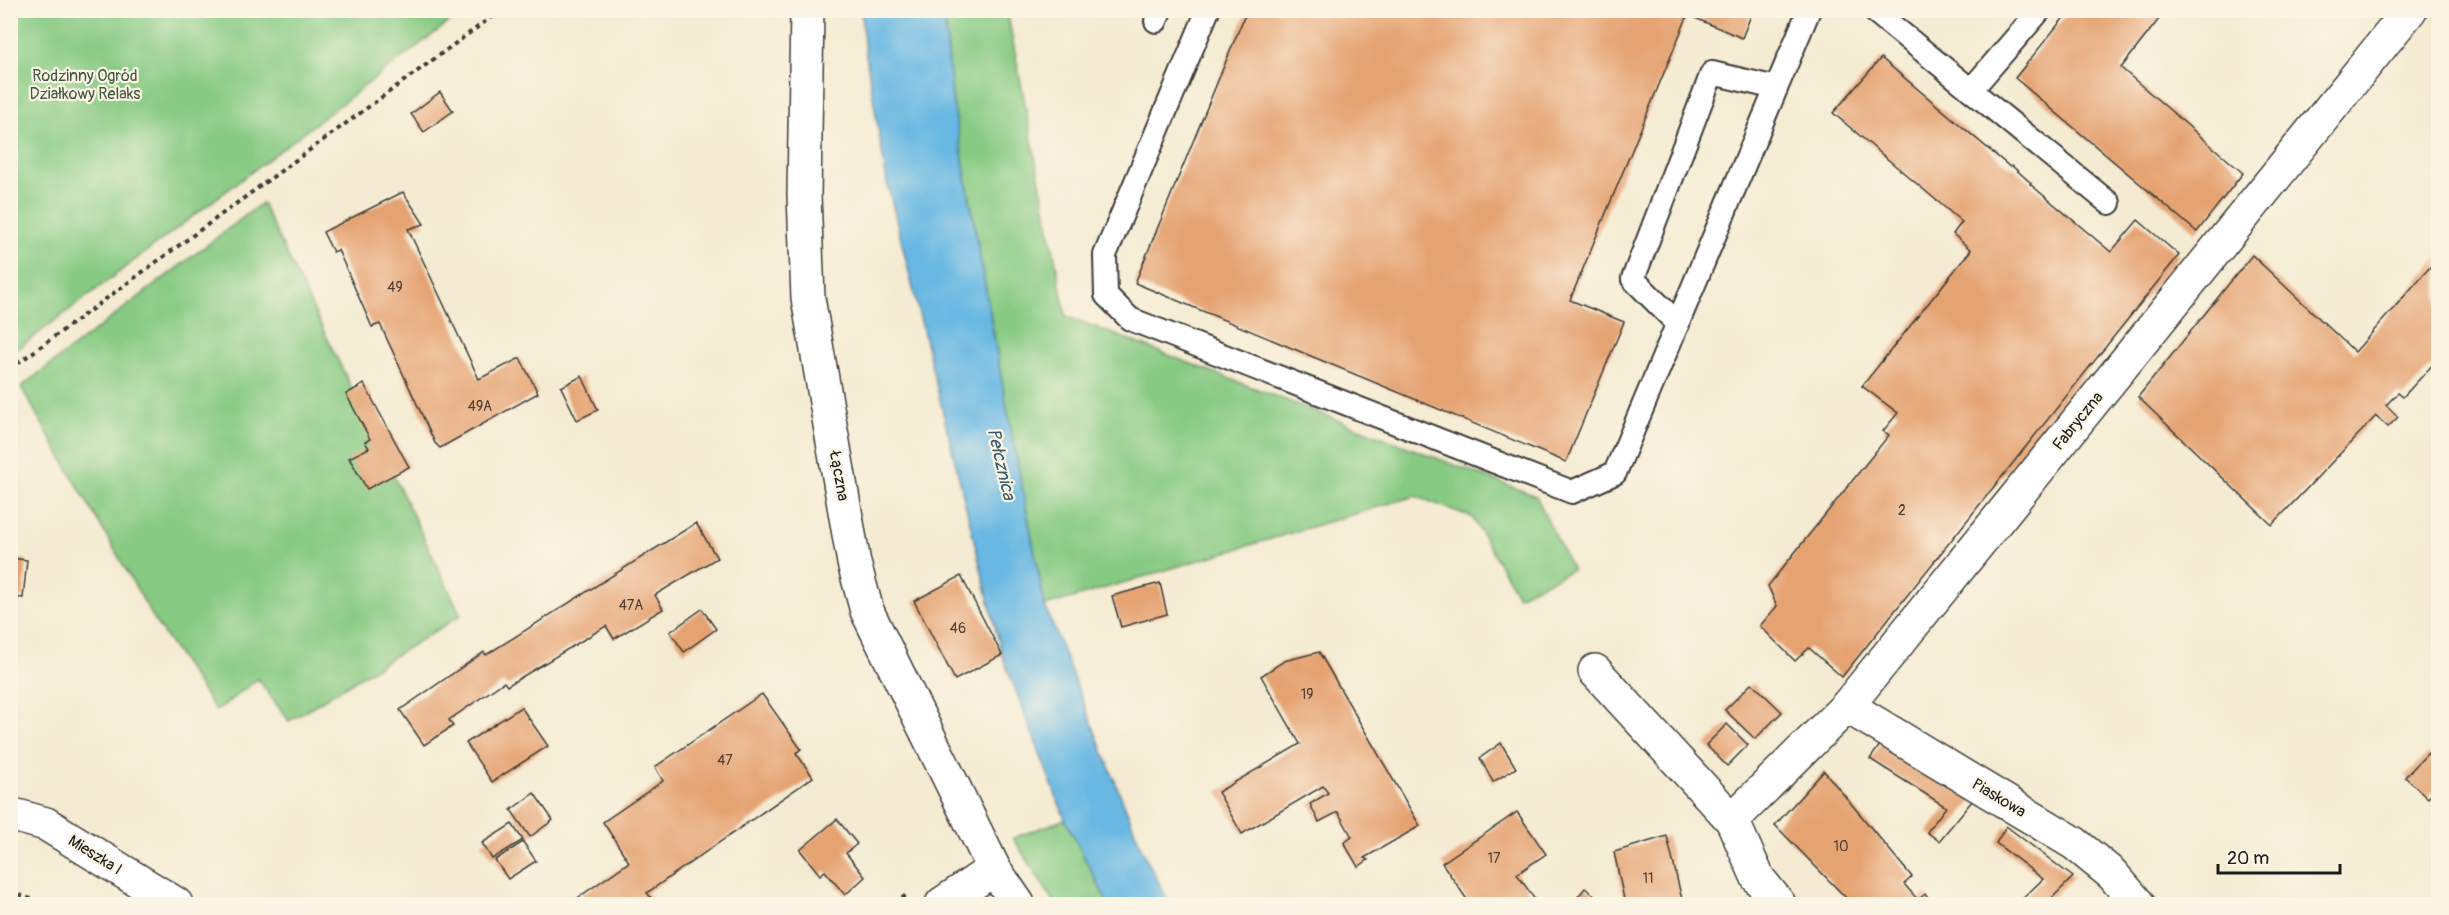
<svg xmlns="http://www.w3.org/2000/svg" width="2449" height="915" font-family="Pangolin,sans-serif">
	<rect width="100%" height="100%" fill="#fcf5e5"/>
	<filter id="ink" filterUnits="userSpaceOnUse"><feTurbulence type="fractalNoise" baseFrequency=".0167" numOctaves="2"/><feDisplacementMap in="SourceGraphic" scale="12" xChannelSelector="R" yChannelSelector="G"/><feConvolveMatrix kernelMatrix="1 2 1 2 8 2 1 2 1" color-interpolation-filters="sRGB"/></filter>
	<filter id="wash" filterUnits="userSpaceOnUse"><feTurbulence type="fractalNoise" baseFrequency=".008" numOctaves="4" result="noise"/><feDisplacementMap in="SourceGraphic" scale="24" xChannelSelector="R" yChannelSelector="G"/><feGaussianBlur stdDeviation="1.35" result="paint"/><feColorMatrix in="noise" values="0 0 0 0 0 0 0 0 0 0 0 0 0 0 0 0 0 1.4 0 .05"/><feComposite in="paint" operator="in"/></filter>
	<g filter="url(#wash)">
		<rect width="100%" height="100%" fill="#f4ebd2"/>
		<g fill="#87ca83" stroke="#527350" stroke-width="1.5">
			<polygon points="11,10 464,10 464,11 11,354"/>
			<polygon points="944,11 1007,11 1066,316 1536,496 1572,570 1518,596 1472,517 1415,496 1045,606 1002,382 952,97"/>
			<polygon points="262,203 461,615 289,721 258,679 216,711 157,624 21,387"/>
			<polygon points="1066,819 1108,904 1055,904 1013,838"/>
		</g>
		<polygon fill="#68b8e3" stroke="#426a80" stroke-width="1.5" points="861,11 944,11 952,97 1002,382 1045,606 1144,854 1170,904 1108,904 1065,819 1002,655 887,182 864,44"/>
		<g id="blocks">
			<g fill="#e5a372">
				<polygon points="1247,10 1753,10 1742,38 1688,15 1687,17 1570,300 1624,322 1566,462 1135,283"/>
				<polygon points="2070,10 2166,10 2121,68 2243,173 2197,232 2015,78"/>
				<polygon points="1881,58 2010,167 2012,166 2031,183 2030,184 2111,252 2138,220 2179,255 1842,677 1809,648 1795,661 1760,626 1777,606 1768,586 1889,435 1883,431 1898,413 1862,386 1971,250 1953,234 1962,222 1833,113"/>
				<polygon points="440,92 453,111 424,132 411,114"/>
				<polygon points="403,192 424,224 408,229 479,379 520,358 538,393 440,448 435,443 380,324 372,327 338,250 333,252 323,232"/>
				<polygon points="2252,255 2355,352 2438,258 2438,359 2403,397 2398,393 2386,405 2398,417 2388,427 2376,416 2272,525 2138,397"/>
				<polygon points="582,376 598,410 577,420 561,387"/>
				<polygon points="364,384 409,467 367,489 349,458 369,448 365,442 370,439 346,394"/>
				<polygon points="696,523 717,558 655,595 663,609 614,639 606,626 507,686 504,682 449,720 453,726 424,745 400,710 484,652 486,655"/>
				<polygon points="10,558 27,560 23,598 10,597"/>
				<polygon points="961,576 1002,655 955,680 914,601"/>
				<polygon points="1160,583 1167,614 1121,627 1112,596"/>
				<polygon points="702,609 716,629 684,652 670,632"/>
				<polygon points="1319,652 1420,826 1364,858 1368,860 1358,867 1344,843 1352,837 1338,812 1319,822 1310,804 1328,793 1323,786 1242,834 1218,792 1300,744 1261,676 1284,661"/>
				<polygon points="1752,683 1782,712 1755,739 1725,710"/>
				<polygon points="762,694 801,749 796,753 813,777 647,893 653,900 646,904 569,904 629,862 603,822 663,781 655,767"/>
				<polygon points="521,707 548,746 492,782 466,743"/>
				<polygon points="1727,724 1748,745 1727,766 1706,745"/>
				<polygon points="1882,742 1973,800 1939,841 1927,832 1946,807 1870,759"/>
				<polygon points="1501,743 1516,768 1493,782 1480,758"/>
				<polygon points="2428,753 2438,763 2438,787 2428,798 2405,777"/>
				<polygon points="1824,771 1912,877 1904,884 1918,900 1925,894 1932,904 1852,904 1775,825"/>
				<polygon points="534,793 553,820 530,837 511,810"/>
				<polygon points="1517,812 1546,854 1517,874 1538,904 1470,904 1442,863"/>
				<polygon points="837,819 857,844 846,853 865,877 845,895 825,871 820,875 800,850"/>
				<polygon points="512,824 523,840 492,859 482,843"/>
				<polygon points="2006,826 2073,877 2046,904 2017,904 2043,879 1996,843"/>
				<polygon points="1667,836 1683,904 1625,904 1614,852"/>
				<polygon points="523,842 536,861 508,879 495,860"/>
				<polygon points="1585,888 1598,898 1592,904 1572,904"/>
			</g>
		</g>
	</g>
	<g filter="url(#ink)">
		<use href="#blocks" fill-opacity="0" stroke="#3c3b37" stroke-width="1.5"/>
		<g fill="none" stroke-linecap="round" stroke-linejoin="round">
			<defs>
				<g id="service">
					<polyline points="1208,10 1105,255 1106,295 1130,319 1572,492 1615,473 1809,10"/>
					<polyline points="1873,10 2109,203"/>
					<polyline points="1156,21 1160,10"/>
					<polyline points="1971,90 2040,10"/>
					<polyline points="1678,324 1633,279 1712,73 1776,88"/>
				</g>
				<g id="minor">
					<polyline points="1595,671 1732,820 1758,878 1779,904"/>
					<polyline points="1847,706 2074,843 2112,874 2138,904"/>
					<polyline points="10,814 46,824 176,904"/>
					<polyline points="1732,820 1847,706 2410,10"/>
					<polyline points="942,904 994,869"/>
				</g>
				<polyline id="tertiary" points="807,10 804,195 808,298 854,563 867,611 994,869 1018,904"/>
			</defs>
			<use href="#service" stroke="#3c3b37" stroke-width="26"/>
			<use href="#minor" stroke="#3c3b37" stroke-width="36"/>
			<use href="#tertiary" stroke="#3c3b37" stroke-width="36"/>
			<g stroke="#3c3b37" stroke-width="4" stroke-dasharray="4.5 4.5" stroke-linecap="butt">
				<polyline points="10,369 501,10"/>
				<polyline points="10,892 46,904"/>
				<polyline points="897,904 896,903 906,895"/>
			</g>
			<use href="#service" stroke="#fff" stroke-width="22"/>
			<use href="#minor" stroke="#fff" stroke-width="33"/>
			<use href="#tertiary" stroke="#fff" stroke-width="33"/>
		</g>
	</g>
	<g text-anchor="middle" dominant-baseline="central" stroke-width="4.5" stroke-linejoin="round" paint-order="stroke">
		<g font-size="14" fill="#4e3e32">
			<text x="395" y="287">49</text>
			<text x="480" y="406">49A</text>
			<text x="1902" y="510">2</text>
			<text x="631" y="605">47A</text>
			<text x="958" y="628">46</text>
			<text x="1307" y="694">19</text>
			<text x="725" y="760">47</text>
			<text x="1841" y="846">10</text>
			<text x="1494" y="858">17</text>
			<text x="1648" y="878">11</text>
		</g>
		<g font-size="16" fill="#415940" stroke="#fcf5e5">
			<text x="85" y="76">Rodzinny Ogród<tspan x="85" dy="18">Działkowy Relaks</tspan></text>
		</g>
		<g font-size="16" fill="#1c1c1c" stroke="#fcf5e5">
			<text transform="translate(2078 421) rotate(-51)">Fabryczna</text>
			<text transform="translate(839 476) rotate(80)">Łączna</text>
			<text transform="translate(1999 798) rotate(31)">Piaskowa</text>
			<text transform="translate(95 855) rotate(32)">Mieszka I</text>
		</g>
		<g font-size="18" font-style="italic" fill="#3a5a6c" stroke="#fcf5e5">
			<text transform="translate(1001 464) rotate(77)">Pełcznica</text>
		</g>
	</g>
	<rect width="2449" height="915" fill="none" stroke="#fcf5e5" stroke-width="36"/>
	<path d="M2218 864v9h122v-9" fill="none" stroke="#1c1c1c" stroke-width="3"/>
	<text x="2227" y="864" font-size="18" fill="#1c1c1c" stroke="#fcf5e5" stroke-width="4.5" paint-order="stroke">20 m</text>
</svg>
